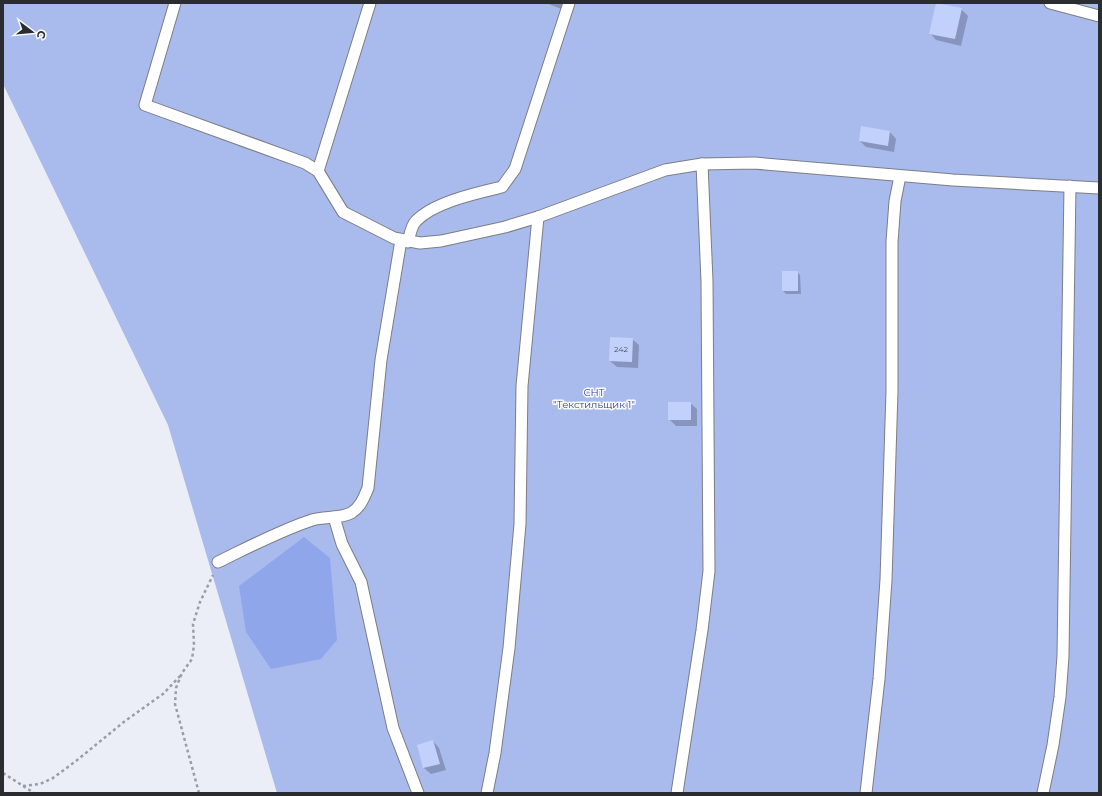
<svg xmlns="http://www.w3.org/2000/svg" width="1102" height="796" font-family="Montserrat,sans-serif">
	<rect width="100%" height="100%" fill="#ebeef6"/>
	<polygon fill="#a9baed" points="3,3 1099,3 1099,793 277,793 168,425 3,84"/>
	<polygon fill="#90a6eb" points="304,537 330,558 337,640 321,659 271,669 246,632 239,586"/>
	<g fill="#0003">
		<polygon points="546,3 567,3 564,10"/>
		<polygon points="961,9 968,16 961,46 936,40 930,33"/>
		<polygon points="890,132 896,139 894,152 866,147 860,141"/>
		<polygon points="783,272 797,272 800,275 801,294 786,294 783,291"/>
		<polygon points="632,339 639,345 638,368 617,367 610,361"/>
		<polygon points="690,403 697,409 697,426 676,426 669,419"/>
		<polygon points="433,741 439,748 446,770 431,774 424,768"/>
	</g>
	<g fill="#c2d1fc">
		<polygon points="936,3 962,8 955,39 929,34"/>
		<polygon points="861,126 890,131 888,146 859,141"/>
		<rect x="782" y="271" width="16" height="20"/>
		<polygon points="610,337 633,338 632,362 609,361"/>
		<rect x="668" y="402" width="23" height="18"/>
		<polygon points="433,740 440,764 423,768 417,745"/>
	</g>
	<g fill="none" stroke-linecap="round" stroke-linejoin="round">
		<defs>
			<g id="lane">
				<polyline points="175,3 145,105 305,163 318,171 343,212 394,238 420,243 441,241 505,227 538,217 665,170 702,164 754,163 953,180 1099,188"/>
				<polyline points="1050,3 1099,16"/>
				<polyline points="318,171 370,3"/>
				<path d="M408 242C410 235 411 226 416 221 434 202 477 193 502 187L515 169 569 3"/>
				<polyline points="334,517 342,544 361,582 393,728 418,793"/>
				<path d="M218 562C249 547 279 531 312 520 324 516 339 519 351 513 361 507 364 497 368 488L381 360 401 240"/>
				<polyline points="487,793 495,753 509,648 520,524 522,386 538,217"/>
				<polyline points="677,793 702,630 709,571 707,281 702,164"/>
				<polyline points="866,793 879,679 886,580 892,391 892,242 895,201 900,176"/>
				<polyline points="1043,793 1053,745 1060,697 1063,656 1070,186"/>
			</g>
		</defs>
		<use href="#lane" stroke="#7b7e85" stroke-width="13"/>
		<g stroke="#9b9da3" stroke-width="2.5" stroke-dasharray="3 3" stroke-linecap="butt">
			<polyline points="3,773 34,793"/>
			<polyline points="23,786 40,784 53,778 76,761 125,721 163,694 181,675"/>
			<polyline points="199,793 175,704 176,688 182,673 192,659 194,645 193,624 200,602 213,575"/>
		</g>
		<use href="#lane" stroke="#fff" stroke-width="11"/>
	</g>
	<g text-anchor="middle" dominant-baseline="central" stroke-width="3" stroke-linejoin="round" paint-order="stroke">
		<g font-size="8" fill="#505562">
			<text x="621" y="349">242</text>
		</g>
		<g font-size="10" fill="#314292" stroke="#fafbff">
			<text x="594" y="392">СНТ<tspan x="594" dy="12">"Текстильщик 1"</tspan></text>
		</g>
	</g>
	<rect width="1102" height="796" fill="none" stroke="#2a2c2f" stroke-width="8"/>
	<g transform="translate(32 32) rotate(106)" stroke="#fafbff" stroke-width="3" paint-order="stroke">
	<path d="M0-3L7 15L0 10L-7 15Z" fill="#2a2c2f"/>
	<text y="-6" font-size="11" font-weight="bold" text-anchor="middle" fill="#2a2c2f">С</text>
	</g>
</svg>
